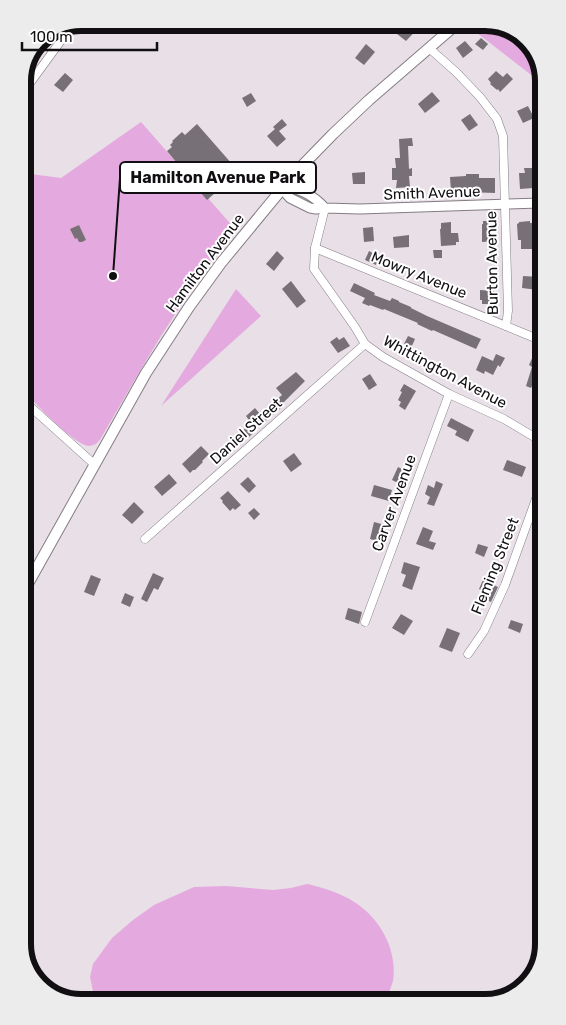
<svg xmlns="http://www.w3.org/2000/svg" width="566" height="1025" font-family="Rubik,sans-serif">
	<rect width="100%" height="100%" fill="#e8dfe7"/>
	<g fill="#e4aadf">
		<polygon points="472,23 489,23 517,33 539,59 539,81 468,26"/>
		<path d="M141 122 236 230C209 265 184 300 161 336 140 370 121 404 101 438 98 443 94 446 88 446 72 443 35 403 24 391L23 173 61 178Z"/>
		<polygon points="236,289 261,316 161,406"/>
		<path d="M307 884C326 888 352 897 366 911 385 928 397 955 393 981 391 987 389 993 386 999L97 1002 93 991 90 977 93 964 112 938 133 920 154 905 194 887 226 886 273 890 291 888Z"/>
	</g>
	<g fill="#787077">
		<polygon points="407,23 423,23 406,41 397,34"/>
		<polygon points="481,38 488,44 483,50 475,44"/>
		<polygon points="465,41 473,50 463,58 456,48"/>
		<polygon points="366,44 375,52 364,65 355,58"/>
		<polygon points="496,71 503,77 507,73 513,79 500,92 498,89 497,90 490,84 491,83 488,79"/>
		<polygon points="65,73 73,80 63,92 54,85"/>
		<polygon points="432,92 440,101 425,113 418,104"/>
		<polygon points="251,93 256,101 247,107 242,98"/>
		<polygon points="528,106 534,118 523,123 517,111"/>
		<polygon points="470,114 478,125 469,131 461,120"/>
		<polygon points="282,119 287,125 279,131 286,139 277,147 267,136 275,129 273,127"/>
		<polygon points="197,124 239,172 207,200 176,164 177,163 167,151 172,147 170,145 173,142 172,141 182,132 185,135"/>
		<polygon points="412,138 413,146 408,146 409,169 412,168 412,176 409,176 410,187 396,188 397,180 392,180 392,168 396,168 395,158 400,158 399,139"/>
		<polygon points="524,168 532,168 533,188 520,189 519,173 525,173"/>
		<polygon points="365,172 365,184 353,184 352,173"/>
		<polygon points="466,174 479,174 479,178 495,178 495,193 466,192 451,192 450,177 466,176"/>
		<polygon points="483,221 494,221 495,241 482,242 482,224 483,224"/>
		<polygon points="530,221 530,223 540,223 540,249 521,249 521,240 518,240 517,224 519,223 519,222"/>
		<polygon points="451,222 451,233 458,233 459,242 456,242 456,245 441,246 440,229 441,229 441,223"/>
		<polygon points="79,225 86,240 82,242 79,242 77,238 75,239 70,229"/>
		<polygon points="373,227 374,241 364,242 363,228"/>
		<polygon points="409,235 409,247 394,248 393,237"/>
		<polygon points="433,250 442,250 442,258 434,258"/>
		<polygon points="277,251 284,258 274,271 266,264"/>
		<polygon points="369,251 380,257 376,265 365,260"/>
		<polygon points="523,276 539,277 538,290 522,288"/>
		<polygon points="291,281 306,301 297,308 282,289"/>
		<polygon points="354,283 375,293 374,295 390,301 392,298 399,301 399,302 411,307 411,308 427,316 481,339 476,349 433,330 432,331 417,324 418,323 384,309 383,310 370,305 369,306 362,303 365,298 350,291"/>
		<polygon points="480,290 494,291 493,304 482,304 482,300 480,300"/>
		<polygon points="408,336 415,339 411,348 404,344"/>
		<polygon points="337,337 339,340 344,337 350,346 338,353 330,342"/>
		<polygon points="496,354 505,358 500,367 498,365 493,375 485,371 484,374 476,370 482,356 493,361"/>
		<polygon points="534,354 540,356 540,366 535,378 540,380 536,388 532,386 531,388 526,386 532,367 529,365"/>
		<polygon points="296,372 305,381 280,406 281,408 252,432 253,433 248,438 242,431 251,423 246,416 255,408 260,414 282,395 276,388"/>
		<polygon points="370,374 377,385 369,390 362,379"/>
		<polygon points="404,384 416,391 405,410 399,406 401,402 398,400 402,392 400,391"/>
		<polygon points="451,418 474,430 468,442 455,435 457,431 447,426"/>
		<polygon points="201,446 209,454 202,461 203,462 195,470 193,470 190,473 182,464"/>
		<polygon points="294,453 302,464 291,472 283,461"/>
		<polygon points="507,460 526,467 522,477 503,470"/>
		<polygon points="398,467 408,472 402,485 392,480"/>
		<polygon points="169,474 177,483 162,496 154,487"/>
		<polygon points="248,477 256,486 249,493 240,484"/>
		<polygon points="436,481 443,484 434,506 427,504 430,497 425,494 428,485 434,488"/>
		<polygon points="374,485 392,490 389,501 371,496"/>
		<polygon points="228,491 241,505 235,510 233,508 230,511 222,502 223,501 220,498"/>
		<polygon points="134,502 144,512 132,524 122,515"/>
		<polygon points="254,508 260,514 254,520 248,513"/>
		<polygon points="374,522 385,525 381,542 370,539"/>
		<polygon points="423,527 433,531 429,541 436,543 433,550 416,544"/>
		<polygon points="478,544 488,547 484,557 475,553"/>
		<polygon points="404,562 420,567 412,590 402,586 406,575 401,573"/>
		<polygon points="541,570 542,584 542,591 533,588"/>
		<polygon points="153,573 164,578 158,590 154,588 147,602 141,599"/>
		<polygon points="91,575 101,579 94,596 84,592"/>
		<polygon points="483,580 498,587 491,602 482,598 484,592 479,589"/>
		<polygon points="125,593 134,597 130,607 121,603"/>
		<polygon points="348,608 362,612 359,624 345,619"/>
		<polygon points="401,614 413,621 404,635 392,628"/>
		<polygon points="511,620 523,624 520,633 508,628"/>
		<polygon points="447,628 460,633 452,652 439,647"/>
	</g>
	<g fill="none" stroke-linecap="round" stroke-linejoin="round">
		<defs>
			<g id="minor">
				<polyline points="429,48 456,72 480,97 497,119 503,136 508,311 506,326"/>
				<polyline points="23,89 30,83 71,27"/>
				<polyline points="325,208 315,248 314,269 355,327 365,344 383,357 449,394 504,419 541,441"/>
				<polyline points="315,248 540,340"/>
				<polyline points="24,401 94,464"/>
				<polyline points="145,539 365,344"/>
				<polyline points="365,622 449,394"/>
				<polyline points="468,654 484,631 505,585 541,485"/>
			</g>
			<path id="tertiary" d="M325 208C314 196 298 186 281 188L290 198 310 208 316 209 325 208 360 209 540 203"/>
			<polyline id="secondary" points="25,589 146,373 189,307 221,263 296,172 333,134 369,100 458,23"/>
		</defs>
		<use href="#minor" stroke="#847d83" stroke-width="9"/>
		<use href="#tertiary" stroke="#847d83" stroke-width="11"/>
		<use href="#secondary" stroke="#847d83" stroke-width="12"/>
		<use href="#minor" stroke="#fff" stroke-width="8"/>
		<use href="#tertiary" stroke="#fff" stroke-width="9"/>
		<use href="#secondary" stroke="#fff" stroke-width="10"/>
	</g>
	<g text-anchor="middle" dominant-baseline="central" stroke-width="4" stroke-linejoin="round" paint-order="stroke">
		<g font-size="15" fill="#120f12" stroke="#fff">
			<text transform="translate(432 193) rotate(-2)">Smith Avenue</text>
			<text transform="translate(205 263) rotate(-53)">Hamilton Avenue</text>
			<text transform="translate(492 263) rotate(-91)">Burton Avenue</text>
			<text transform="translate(419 275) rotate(22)">Mowry Avenue</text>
			<text transform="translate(445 372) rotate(28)">Whittington Avenue</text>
			<text transform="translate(246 431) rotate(-42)">Daniel Street</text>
			<text transform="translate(394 503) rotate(-70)">Carver Avenue</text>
			<text transform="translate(495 566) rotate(-68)">Fleming Street</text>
		</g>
	</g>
	<path d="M0 0H566V1025H0ZM81 31H485A50 50 0 0 1 535 81V944A50 50 0 0 1 485 994H81A50 50 0 0 1 31 944V81A50 50 0 0 1 81 31Z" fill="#ececec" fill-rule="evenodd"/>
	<path fill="none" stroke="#120f12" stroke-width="6" d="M81 31H485A50 50 0 0 1 535 81V944A50 50 0 0 1 485 994H81A50 50 0 0 1 31 944V81A50 50 0 0 1 81 31Z"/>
	<path fill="none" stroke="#120f12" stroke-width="2" d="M113 276L120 178"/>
	<circle fill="#120f12" stroke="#fff" stroke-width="2" cx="113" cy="276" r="5"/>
	<rect fill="#fff" stroke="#120f12" stroke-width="2" x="120" y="162" width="196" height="31" rx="5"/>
	<g font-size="16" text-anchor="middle" font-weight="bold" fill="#120f12">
		<text x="218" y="183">Hamilton Avenue Park</text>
	</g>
	<path d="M22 42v8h135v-8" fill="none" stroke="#120f12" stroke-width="2.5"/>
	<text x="30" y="42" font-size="15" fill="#120f12" stroke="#ffffff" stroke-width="4" paint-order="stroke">100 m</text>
</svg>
